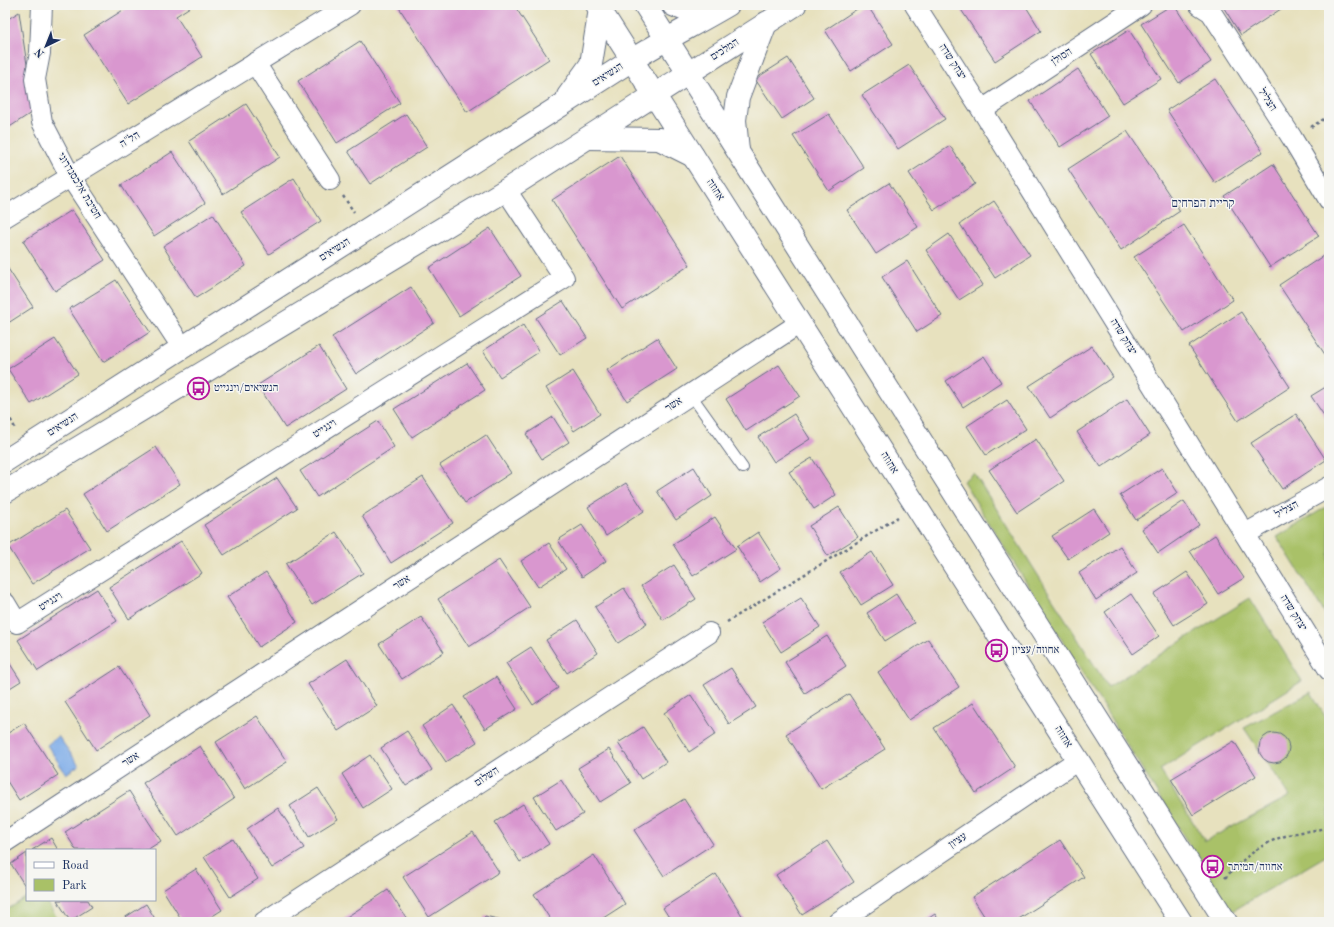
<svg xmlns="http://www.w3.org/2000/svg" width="1334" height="927" font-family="'Old Standard TT','Frank Ruhl Libre',serif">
	<rect width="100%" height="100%" fill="#f6f6f2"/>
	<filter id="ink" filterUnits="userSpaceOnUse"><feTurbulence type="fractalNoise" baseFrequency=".025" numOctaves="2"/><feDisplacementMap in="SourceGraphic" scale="8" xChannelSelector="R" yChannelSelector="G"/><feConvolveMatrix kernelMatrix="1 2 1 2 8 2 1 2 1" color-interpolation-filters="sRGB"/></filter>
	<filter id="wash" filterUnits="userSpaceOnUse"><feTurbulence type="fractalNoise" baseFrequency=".012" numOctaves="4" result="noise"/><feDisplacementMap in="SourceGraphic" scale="16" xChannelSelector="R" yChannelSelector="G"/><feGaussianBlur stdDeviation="0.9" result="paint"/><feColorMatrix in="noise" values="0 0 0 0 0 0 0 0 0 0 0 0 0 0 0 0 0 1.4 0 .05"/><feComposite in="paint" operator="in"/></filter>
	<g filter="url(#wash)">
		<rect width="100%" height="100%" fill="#e7e1be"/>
		<g fill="#a9c167" stroke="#627862">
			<polygon points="974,473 1108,687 1250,598 1302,681 1160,770 1205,841 1290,796 1244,728 1311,692 1329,723 1329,854 1231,912 963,481"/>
			<polygon points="1329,505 1329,620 1277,537"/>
			<polygon points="27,897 27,900 45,900 60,922 5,922 5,911"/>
		</g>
		<polygon fill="#7eace8" stroke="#4c6ea3" points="58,736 79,765 66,774 47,745"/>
		<g id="blocks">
			<g fill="#d997cf">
				<polygon points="131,5 193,5 176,16 202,57 128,104 84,35"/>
				<polygon points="399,5 514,5 549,59 467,112 398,6"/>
				<polygon points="863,5 867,5 893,44 851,71 825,30"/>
				<polygon points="958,5 1025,5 1041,31 995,61"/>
				<polygon points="1172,5 1174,5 1211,62 1179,83 1141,24"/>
				<polygon points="1222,5 1287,5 1241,35"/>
				<polygon points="19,12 34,111 5,130 5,21"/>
				<polygon points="1129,30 1161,79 1123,103 1091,54"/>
				<polygon points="360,41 400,103 337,143 298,81"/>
				<polygon points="788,58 814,98 782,119 755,79"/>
				<polygon points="909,65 945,119 898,149 862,95"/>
				<polygon points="1078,69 1108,116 1060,147 1030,101"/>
				<polygon points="1215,79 1263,152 1215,183 1167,110"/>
				<polygon points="246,104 280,157 223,194 189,141"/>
				<polygon points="406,114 427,147 370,184 348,151"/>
				<polygon points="829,114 864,168 829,191 793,136"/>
				<polygon points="1127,131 1180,211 1121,250 1068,169"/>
				<polygon points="950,146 975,184 934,210 909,173"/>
				<polygon points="172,152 205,203 154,236 121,185"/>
				<polygon points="620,156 690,265 622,309 552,200"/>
				<polygon points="1273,164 1319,236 1270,267 1224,196"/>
				<polygon points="294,178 321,221 269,254 241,212"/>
				<polygon points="889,183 918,227 876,254 847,210"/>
				<polygon points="994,201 1030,255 995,278 960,224"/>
				<polygon points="72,210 105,260 55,291 23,241"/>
				<polygon points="213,214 246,266 196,298 163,246"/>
				<polygon points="1184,225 1233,300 1184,332 1134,257"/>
				<polygon points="490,228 521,276 459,316 429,268"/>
				<polygon points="949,234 983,285 959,300 926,250"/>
				<polygon points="1329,252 1329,354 1326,356 1279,285"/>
				<polygon points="907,261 942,316 917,332 882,277"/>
				<polygon points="5,264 33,307 5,325"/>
				<polygon points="116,280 150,332 103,362 69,309"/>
				<polygon points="411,287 434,323 356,374 332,337"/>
				<polygon points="563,301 587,338 560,355 536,318"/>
				<polygon points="1241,312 1290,387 1238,421 1189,346"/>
				<polygon points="523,325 539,352 500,377 483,351"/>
				<polygon points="657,338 677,369 627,401 607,370"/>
				<polygon points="55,339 78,374 31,404 8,369"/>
				<polygon points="319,346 346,389 285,428 258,385"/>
				<polygon points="1092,346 1113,377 1050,418 1029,386"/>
				<polygon points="984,356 1001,382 963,407 946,381"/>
				<polygon points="467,363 485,390 412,437 394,409"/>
				<polygon points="779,365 800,396 746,431 726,399"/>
				<polygon points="573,371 600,414 574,431 546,388"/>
				<polygon points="1329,385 1329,423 1311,396"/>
				<polygon points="1127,399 1150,435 1101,467 1077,432"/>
				<polygon points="1007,400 1026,429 986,455 967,426"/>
				<polygon points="794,414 810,439 774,462 758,437"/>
				<polygon points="1296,414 1326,460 1282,489 1251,443"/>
				<polygon points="553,417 569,442 542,459 526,434"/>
				<polygon points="378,421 394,447 317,497 300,471"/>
				<polygon points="486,435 511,473 465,503 440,465"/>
				<polygon points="1036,439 1064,481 1017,512 989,470"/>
				<polygon points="156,447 180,484 107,531 83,494"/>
				<polygon points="812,458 836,495 814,509 789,472"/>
				<polygon points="694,467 712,496 676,520 657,491"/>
				<polygon points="1162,468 1178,493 1136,520 1120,495"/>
				<polygon points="423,477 453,523 391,563 362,516"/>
				<polygon points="277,478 297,508 224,555 204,525"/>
				<polygon points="626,483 644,511 606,536 588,507"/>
				<polygon points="1184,501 1199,525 1158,553 1142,529"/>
				<polygon points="839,507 858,537 828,556 809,526"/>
				<polygon points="1094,509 1109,532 1068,559 1052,536"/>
				<polygon points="65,510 90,548 32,584 8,546"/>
				<polygon points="715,517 736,549 693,576 673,544"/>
				<polygon points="582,525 606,561 582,577 558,540"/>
				<polygon points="336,532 363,573 312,605 286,564"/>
				<polygon points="758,532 781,568 760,582 737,546"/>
				<polygon points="1215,535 1244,578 1218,594 1190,551"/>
				<polygon points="181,541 202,573 129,619 109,587"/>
				<polygon points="549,543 566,569 538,587 521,561"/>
				<polygon points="1120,546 1137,573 1096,600 1079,573"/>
				<polygon points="872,552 893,585 861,605 840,572"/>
				<polygon points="499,560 530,607 469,647 438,599"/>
				<polygon points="674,565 696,599 663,620 641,586"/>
				<polygon points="266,572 297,622 259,647 227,597"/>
				<polygon points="1187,572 1208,604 1174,625 1154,594"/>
				<polygon points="624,588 647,624 618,643 595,607"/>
				<polygon points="97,589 117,621 38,671 18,640"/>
				<polygon points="896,594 914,623 885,641 867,613"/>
				<polygon points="1131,594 1159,636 1133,654 1105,612"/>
				<polygon points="801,598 820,627 781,652 762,622"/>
				<polygon points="421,617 444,652 402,679 379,644"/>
				<polygon points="577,620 598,653 567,673 546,640"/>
				<polygon points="827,636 846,666 805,693 785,662"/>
				<polygon points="928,639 959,687 909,720 878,672"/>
				<polygon points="531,647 558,688 533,705 506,663"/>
				<polygon points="5,656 21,681 5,691"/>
				<polygon points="347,659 377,706 338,731 308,684"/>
				<polygon points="119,667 150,715 96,750 65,702"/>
				<polygon points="731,668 756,707 729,724 704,685"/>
				<polygon points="496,677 517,709 485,729 464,697"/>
				<polygon points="849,694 885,749 821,789 786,734"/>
				<polygon points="691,695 716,734 689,752 664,713"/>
				<polygon points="973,703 1015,767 976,793 934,728"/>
				<polygon points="453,705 477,742 446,762 422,726"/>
				<polygon points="257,716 287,762 245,789 216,742"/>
				<polygon points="24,723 58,775 19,800 5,778 5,735"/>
				<polygon points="643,727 666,762 641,779 618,743"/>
				<polygon points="407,731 432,770 406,786 381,748"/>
				<circle cx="1274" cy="748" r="15"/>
				<polygon points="1234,741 1256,776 1193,815 1171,779"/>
				<polygon points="200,746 234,799 178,836 143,783"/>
				<polygon points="609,749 631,783 600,802 578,768"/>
				<polygon points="370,755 392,789 363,808 342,774"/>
				<polygon points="561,780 583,814 556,831 534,797"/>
				<polygon points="318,788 338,819 309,837 290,806"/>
				<polygon points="129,791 161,841 147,850 76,850 65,832"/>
				<polygon points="684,799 713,844 664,876 634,830"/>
				<polygon points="523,804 549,844 520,862 495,822"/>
				<polygon points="278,808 304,848 272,868 247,829"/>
				<polygon points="473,832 499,872 429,917 403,877"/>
				<polygon points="51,838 58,850 32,850"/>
				<polygon points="233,839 258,879 230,897 204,857"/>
				<polygon points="1060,840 1084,877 1014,922 988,922 972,897"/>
				<polygon points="827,841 854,882 802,915 776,875"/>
				<polygon points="27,853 27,889 11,864"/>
				<polygon points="594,855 625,904 597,922 552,922 534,894"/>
				<polygon points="196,869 222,910 203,922 183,922 163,890"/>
				<polygon points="716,874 746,922 672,922 663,908"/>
				<polygon points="388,890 409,922 339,922"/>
				<polygon points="57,900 88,900 92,907 70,921"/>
				<polygon points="146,904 157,922 118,922"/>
				<polygon points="935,914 940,922 923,922"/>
				<polygon points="485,916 506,921 505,922 483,922"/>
			</g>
		</g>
	</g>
	<g filter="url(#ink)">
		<use href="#blocks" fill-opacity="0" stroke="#626d80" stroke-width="1"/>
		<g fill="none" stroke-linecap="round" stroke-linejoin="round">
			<defs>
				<polyline id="lane" points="691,395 743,468"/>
				<g id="street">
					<polyline points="42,5 40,53 35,79 42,122 70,176 182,347"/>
					<polyline points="915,5 982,110 1329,670"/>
					<polyline points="1200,5 1211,12 1292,138 1329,200"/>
					<polyline points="255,63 330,180"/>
					<polyline points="982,110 1141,5"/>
					<polyline points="5,217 350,5"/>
					<polyline points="1245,534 1329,487"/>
					<polyline points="5,603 17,623 564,278 506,190"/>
					<polyline points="5,842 800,323"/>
					<polyline points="264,922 709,633"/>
					<polyline points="838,922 1078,760"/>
				</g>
				<g id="secondary">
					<polyline points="597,5 1181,922"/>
					<polyline points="645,5 1226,922"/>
					<polyline points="673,5 688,11 717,8"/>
					<polyline points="568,96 591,64 600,9"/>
					<polyline points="588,138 659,139 693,156"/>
					<polyline points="738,150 735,120 738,97 766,23"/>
					<path d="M5 461 632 60C663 40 696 24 728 5"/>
					<polyline points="5,492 506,190 795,5"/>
				</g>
			</defs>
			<use href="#lane" stroke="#626d80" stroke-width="12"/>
			<use href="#street" stroke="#626d80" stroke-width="22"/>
			<use href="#secondary" stroke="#626d80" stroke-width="24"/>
			<g stroke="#626d80" stroke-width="2.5" stroke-dasharray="3 3" stroke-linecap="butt">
				<polyline points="1311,127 1329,116"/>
				<polyline points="343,196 354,212"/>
				<polyline points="5,409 15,428"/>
				<polyline points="727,622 898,517"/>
				<path d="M1225 878C1242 859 1264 841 1289 835 1302 831 1316 831 1329 827"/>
			</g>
			<use href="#lane" stroke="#fff" stroke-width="10"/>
			<use href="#street" stroke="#fff" stroke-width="20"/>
			<use href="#secondary" stroke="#fff" stroke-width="22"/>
		</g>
	</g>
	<defs>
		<symbol id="bus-ring" viewBox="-11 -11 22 22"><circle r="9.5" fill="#f6f6f2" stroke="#b5179e" stroke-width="1.5"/><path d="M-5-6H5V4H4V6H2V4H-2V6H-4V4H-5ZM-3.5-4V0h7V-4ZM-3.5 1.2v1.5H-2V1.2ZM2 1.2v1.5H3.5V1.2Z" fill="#b5179e"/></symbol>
	</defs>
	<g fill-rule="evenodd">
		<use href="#bus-ring" x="186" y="376" width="25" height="25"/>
		<use href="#bus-ring" x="984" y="638" width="25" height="25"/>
		<use href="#bus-ring" x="1200" y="854" width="25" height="25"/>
	</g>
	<g text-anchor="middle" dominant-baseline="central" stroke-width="3" stroke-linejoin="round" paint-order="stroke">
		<g font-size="11" fill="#1b2f5e" stroke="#f6f6f2">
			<text transform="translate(725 50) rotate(-33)">המלכים</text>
			<text transform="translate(1062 57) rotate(-33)">הסולן</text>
			<text transform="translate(952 62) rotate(57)">יצחק שדה</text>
			<text transform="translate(608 75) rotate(-33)">הנשיאים</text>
			<text transform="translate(1267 100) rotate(57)">הצליל</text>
			<text transform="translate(130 140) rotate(-31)">הל"ה</text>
			<text transform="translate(79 186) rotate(59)">חטיבת אלכסנדרוני</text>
			<text transform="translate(715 190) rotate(57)">אחוזה</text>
			<text transform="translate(335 250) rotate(-32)">הנשיאים</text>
			<text transform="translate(1123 337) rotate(58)">יצחק שדה</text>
			<text transform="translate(674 405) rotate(-33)">אשר</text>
			<text transform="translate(63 425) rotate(-33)">הנשיאים</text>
			<text transform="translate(325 429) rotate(-32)">וינגייט</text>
			<text transform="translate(889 463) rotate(58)">אחוזה</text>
			<text transform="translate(1287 510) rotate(-29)">הצליל</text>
			<text transform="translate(402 583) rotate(-33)">אשר</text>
			<text transform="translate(51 602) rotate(-32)">וינגייט</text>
			<text transform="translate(1293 613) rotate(58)">יצחק שדה</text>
			<text transform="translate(1063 737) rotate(58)">אחוזה</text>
			<text transform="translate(131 760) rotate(-33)">אשר</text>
			<text transform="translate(487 777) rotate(-33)">השלום</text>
			<text transform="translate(958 841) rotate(-34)">עציון</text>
		</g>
		<g font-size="11" fill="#1b2f5e" stroke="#f6f6f2" text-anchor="start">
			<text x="214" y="388">הנשיאים/וינגייט</text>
			<text x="1012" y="650">אחוזה/עציון</text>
			<text x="1228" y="867">אחוזה/המיתר</text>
		</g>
		<g font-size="12" fill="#1b2f5e" stroke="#f6f6f2">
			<text x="1203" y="204">קריית הפרחים</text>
		</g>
	</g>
	<rect width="1334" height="927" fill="none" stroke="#f6f6f2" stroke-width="20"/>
	<rect x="26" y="849" width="130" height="52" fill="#f6f6f2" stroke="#9ea6b7"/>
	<rect x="34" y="862" width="20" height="6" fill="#ffffff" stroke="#9ea6b7"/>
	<text x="62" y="869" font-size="12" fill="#1b2f5e">Road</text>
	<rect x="34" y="879" width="20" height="12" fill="#a9c167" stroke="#9ea6b7"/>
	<text x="62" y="889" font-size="12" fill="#1b2f5e">Park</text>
	<g transform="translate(46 46) rotate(223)" stroke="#f6f6f2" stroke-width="3" paint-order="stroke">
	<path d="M0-3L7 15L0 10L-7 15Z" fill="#1b2f5e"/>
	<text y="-6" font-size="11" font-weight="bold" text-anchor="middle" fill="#1b2f5e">N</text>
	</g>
</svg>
